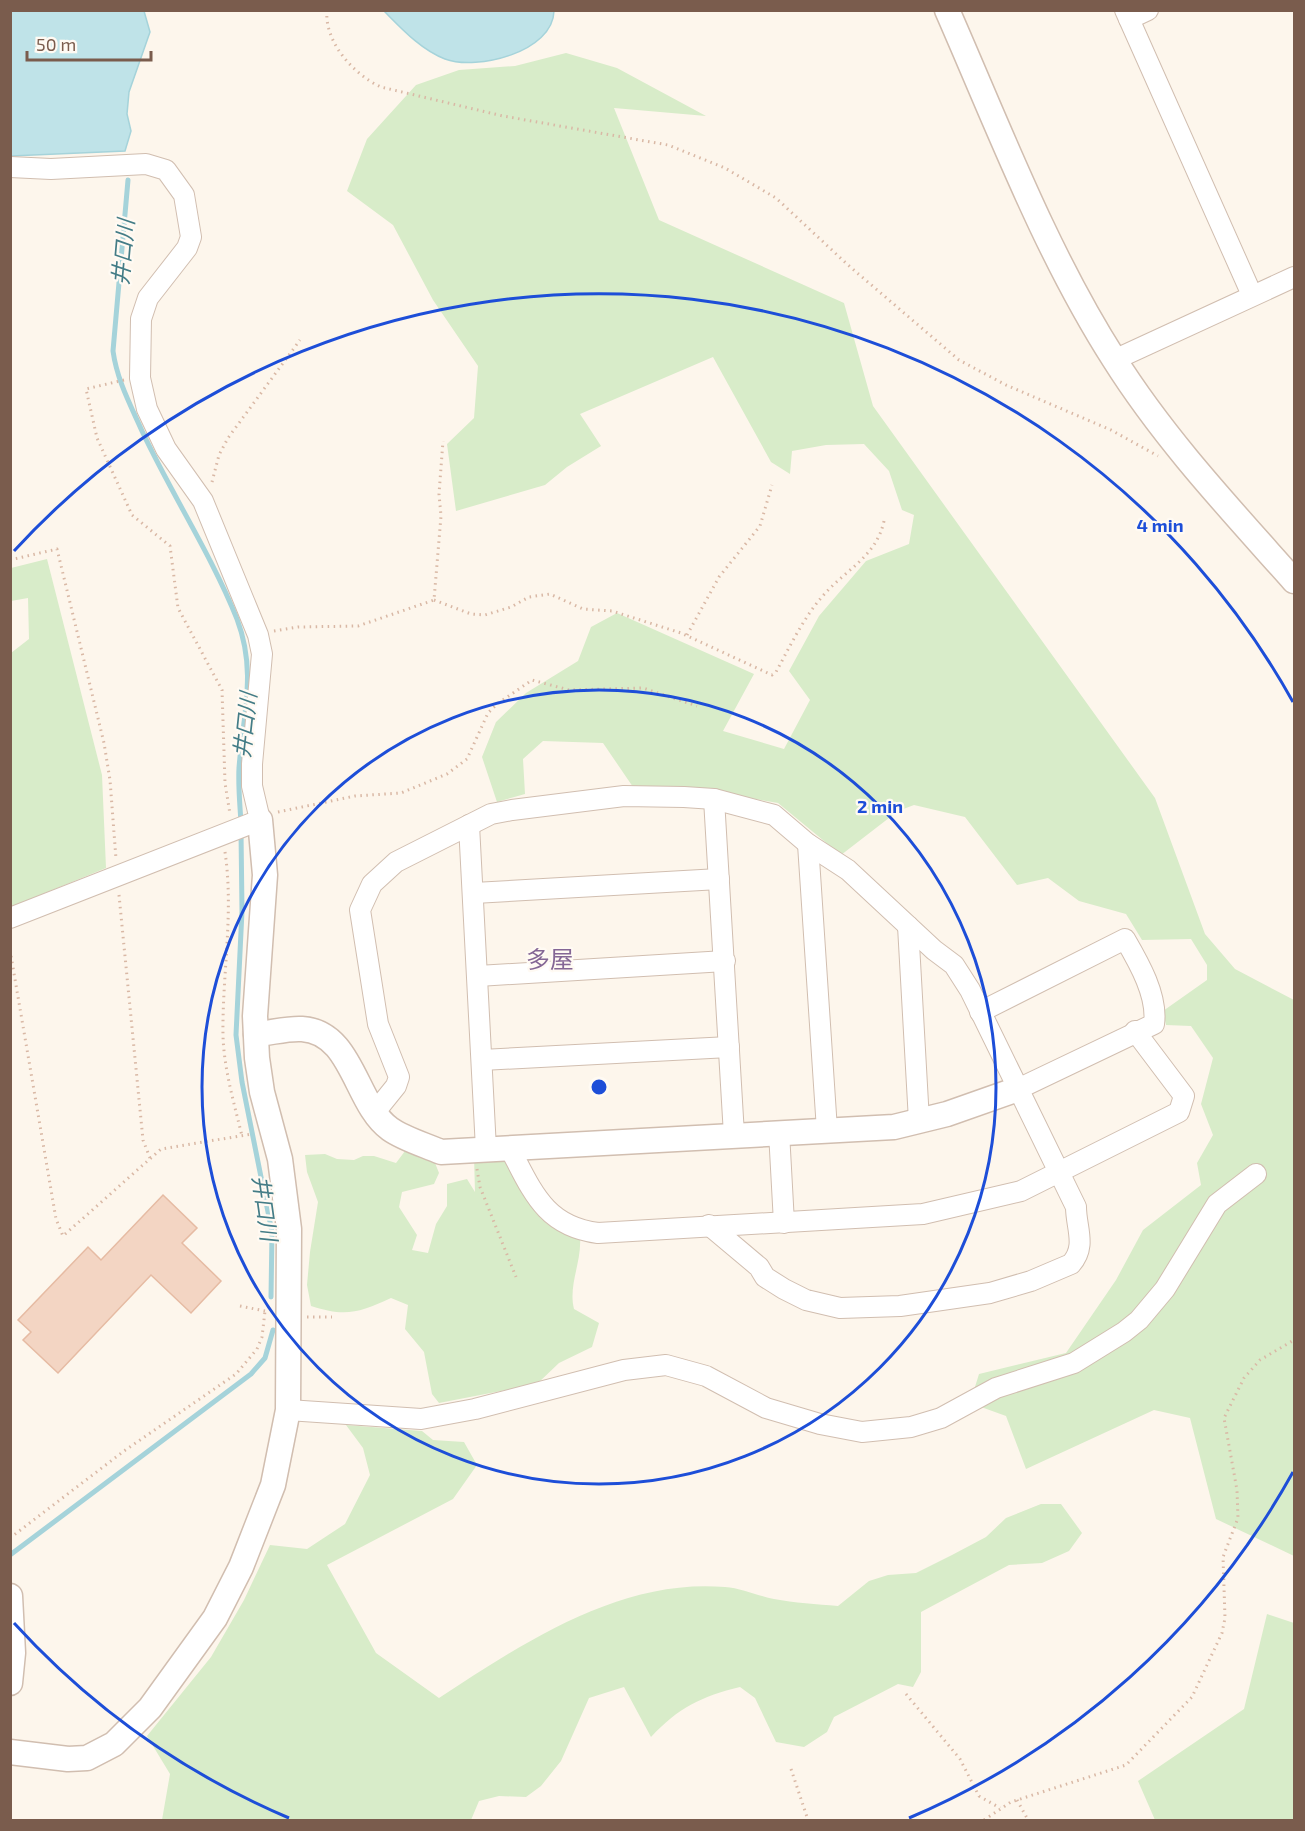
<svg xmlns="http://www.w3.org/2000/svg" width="1305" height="1831" font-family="'Exo 2','Noto Sans JP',sans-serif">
	<rect width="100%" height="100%" fill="#fdf6ec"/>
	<g fill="#d8ecc9">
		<polygon points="566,53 617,68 706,116 614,108 659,220 844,303 873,406 1155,798 1205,934 1235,969 1294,1000 1294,1556 1216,1519 1190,1418 1154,1410 1026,1469 1006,1416 970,1403 979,1374 1066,1353 1116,1280 1143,1230 1201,1185 1197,1163 1213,1135 1201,1104 1213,1058 1191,1026 1166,1025 1163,1011 1207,980 1207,965 1191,939 1142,940 1126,914 1079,901 1048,878 1017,885 965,817 914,805 898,811 841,855 778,803 709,791 633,787 603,743 543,741 523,759 525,794 497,802 482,757 496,722 526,693 578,661 591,627 617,613 754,674 723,731 784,749 810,700 789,671 819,616 866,561 909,544 914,515 902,510 889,471 864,444 826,445 792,451 790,474 771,462 713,357 580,414 601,446 567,467 545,485 456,511 447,444 474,418 478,366 433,300 393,225 347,191 367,139 416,85 459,70 515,66"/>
		<polygon points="47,559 102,775 106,868 11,907 11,653 29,639 28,598 11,601 11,568"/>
		<path d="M405 1151 435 1163 439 1173 434 1184 402 1192 399 1207 417 1235 412 1250 428 1253 436 1224 447 1206V1184L467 1179 475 1192 474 1156 506 1158C525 1195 534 1230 580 1237 582 1262 568 1285 574 1309L599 1323 592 1347 559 1363 537 1384 439 1403 432 1394 424 1352 405 1329 408 1305 391 1298C359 1313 345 1317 311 1306L307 1285 310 1252 318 1202 307 1172 305 1155 325 1154 337 1159 354 1160 363 1156H374L396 1163Z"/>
		<path d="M346 1425 422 1431 433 1440 464 1442 477 1465 453 1499 327 1565 376 1653 439 1698C523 1643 620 1578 725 1587 741 1588 758 1596 774 1599 794 1603 817 1604 838 1606L869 1581 888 1575 916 1573 952 1555 986 1537 1006 1518 1041 1504H1061L1082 1533 1069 1551 1042 1563 1009 1565 921 1612V1672L913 1687 898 1684 834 1717 827 1732 804 1747 776 1742 755 1698 740 1687C702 1696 678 1708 651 1737L624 1687 589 1698 561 1761 541 1786 526 1797 499 1796 479 1801 471 1820H162L170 1774 147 1736 211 1657 244 1600 270 1545 307 1549 345 1524 370 1475 363 1448Z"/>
		<polygon points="1267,1614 1294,1623 1294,1820 1155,1820 1138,1781 1244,1709"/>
	</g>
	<g fill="#bfe3e8" stroke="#a5d3da" stroke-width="1.5">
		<polygon points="10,11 144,11 150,32 129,92 127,114 131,131 125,151 11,156"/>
		<path d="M384 11H554C553 52 477 71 445 59 421 50 401 28 384 11Z"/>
	</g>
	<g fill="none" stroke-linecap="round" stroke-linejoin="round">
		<g stroke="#a5d3da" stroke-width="5">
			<path d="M128 180 113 351C117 380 130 404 142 431 172 495 211 554 237 619 257 672 243 714 239 768 238 786 240 805 241 823"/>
			<polyline points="241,832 242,911 236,1035 242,1082 272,1232 271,1297"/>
			<polyline points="10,1555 251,1374 265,1358 273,1330"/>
		</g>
	</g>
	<polygon fill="#f3d5c3" stroke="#e6bba3" stroke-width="1.5" points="163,1195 197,1228 182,1243 221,1281 191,1313 151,1275 58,1373 23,1340 31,1332 18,1320 88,1247 101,1260"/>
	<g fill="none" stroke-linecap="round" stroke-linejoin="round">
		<defs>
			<g id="minor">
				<polyline points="1125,10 1252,295"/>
				<polyline points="1129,19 1148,10"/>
				<polyline points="10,167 51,169 146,164 166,170 184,195 191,237 187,248 148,298 141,319 140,378 147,409 166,449 203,501 258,635 262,654 252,764 252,786 260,820 10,918"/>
				<polyline points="1114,360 1294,277"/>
				<polyline points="714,799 734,1135"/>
				<polyline points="469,825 486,1149"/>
				<polyline points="808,844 827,1130"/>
				<polyline points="474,893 719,879"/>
				<polyline points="908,926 919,1121"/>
				<polyline points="478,976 725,961"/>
				<path d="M980 1012 1125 939C1139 963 1158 996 1154 1024L1018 1089"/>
				<polyline points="482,1060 729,1047"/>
				<path d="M375 1112 396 1086 399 1077 378 1024 360 910 372 884 396 862 491 814 512 810 624 796 684 797 714 799 774 815 808 844 848 870 934 950 954 965 970 990 1076 1207C1076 1228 1087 1246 1071 1264L1031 1281 990 1293 900 1306 840 1308 806 1300 784 1289 765 1277 759 1267 709 1225"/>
				<polyline points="779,1132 784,1223"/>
				<path d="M509 1147C532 1190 544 1226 598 1233L923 1214 1021 1191 1179 1112 1184 1096 1135 1031"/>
				<polyline points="288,1410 421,1419 475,1409 624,1370 666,1365 706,1376 766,1408 820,1424 862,1432 911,1427 941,1418 996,1388 1074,1363 1124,1332 1139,1320 1165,1289 1217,1204 1256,1174"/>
			</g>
			<g id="tertiary">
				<path d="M947 10C998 126 1046 253 1114 359 1165 440 1231 510 1294 581"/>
				<path d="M256 1034C271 1033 287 1028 302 1029 353 1032 355 1104 390 1129 404 1139 425 1145 441 1152L894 1127 947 1114 1018 1089"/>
				<polyline points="10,1596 13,1653 10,1683"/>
				<polyline points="10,1752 68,1759 87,1758 114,1744 150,1708 215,1618 241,1567 273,1485 288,1410 289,1229 280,1159 262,1092 257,1058 255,1016 265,875 260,820"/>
			</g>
		</defs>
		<use href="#minor" stroke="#d1beb0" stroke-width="22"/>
		<use href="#tertiary" stroke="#d1beb0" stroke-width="27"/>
		<g stroke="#d9b8a5" stroke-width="3" stroke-dasharray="1.5 4.5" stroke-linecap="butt">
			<path d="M327 10C324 42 354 75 381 87L503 116 668 145 725 168 776 198 848 265 959 360 1006 385 1111 430 1158 456"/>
			<polyline points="124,380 86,389 97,438 132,515 170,546 178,608 222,690 225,783 230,814"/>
			<polyline points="212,482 219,455 228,438 300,340"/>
			<polyline points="10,560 57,549 104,743 110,780 116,859"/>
			<path d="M434 600 471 614 485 615 511 607 529 597 550 594 583 609 612 611 681 633 772 675 776 672C789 648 803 619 821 598 844 570 876 558 884 521"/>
			<polyline points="274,631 298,627 358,626 434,600 441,516 439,494 443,441"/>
			<polyline points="687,635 719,577 760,526 772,485"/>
			<polyline points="278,812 355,796 401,793 447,774 467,759 488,713 497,704 532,680 569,690 643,688 697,706"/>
			<path d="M225 852C234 913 222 975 223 1036 224 1069 234 1103 242 1136"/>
			<polyline points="119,895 143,1140 150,1158"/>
			<polyline points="10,950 56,1219 63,1236 161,1149 252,1134"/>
			<polyline points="477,1169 480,1187 516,1277"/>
			<polyline points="240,1306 265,1311"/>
			<polyline points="307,1317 332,1317"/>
			<polyline points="10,1538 124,1451 236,1374 257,1349 262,1337 265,1311"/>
			<polyline points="906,1694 960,1759 979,1796 1000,1808"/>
			<polyline points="791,1769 808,1820"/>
			<polyline points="1017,1800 1028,1820"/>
			<polyline points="984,1820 1011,1802 1126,1765 1192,1697 1222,1633 1225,1618 1223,1557 1238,1518 1237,1490 1224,1418 1244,1378 1260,1360 1294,1340"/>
		</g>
		<use href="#minor" stroke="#fff" stroke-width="20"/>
		<use href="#tertiary" stroke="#fff" stroke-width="24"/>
	</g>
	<g fill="none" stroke="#1d4ed8" stroke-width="3">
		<circle cx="599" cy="1087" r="397"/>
		<path d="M1293 1472A794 794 0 0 1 909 1818M289 1818A794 794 0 0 1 14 1623M14 551A794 794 0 0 1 1293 702"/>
	</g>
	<g text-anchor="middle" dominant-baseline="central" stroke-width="4.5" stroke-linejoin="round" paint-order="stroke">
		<g font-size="22" font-style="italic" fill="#437c86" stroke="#fffaf3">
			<text transform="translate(122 252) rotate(-85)">井口川</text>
			<text transform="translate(244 725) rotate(-84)">井口川</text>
			<text transform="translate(266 1208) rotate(82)">井口川</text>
		</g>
		<g font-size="24" fill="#846695" stroke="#fffaf3">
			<text x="550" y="958">多屋</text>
		</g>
	</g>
	<circle cx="599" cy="1087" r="9" fill="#1d4ed8" stroke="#fffaf3" stroke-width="3"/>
	<g font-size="18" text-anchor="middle" font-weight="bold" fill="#1d4ed8" stroke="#fffaf3" stroke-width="4.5" stroke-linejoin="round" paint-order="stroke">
		<text x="1160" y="532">4 min</text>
		<text x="880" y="813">2 min</text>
	</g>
	<rect width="1305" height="1831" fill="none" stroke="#7a5c4d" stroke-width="24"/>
	<path d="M27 51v9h124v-9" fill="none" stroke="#7a5c4d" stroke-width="3"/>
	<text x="36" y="51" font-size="18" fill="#7a5c4d" stroke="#fffaf3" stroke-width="4.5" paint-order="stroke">50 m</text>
</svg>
